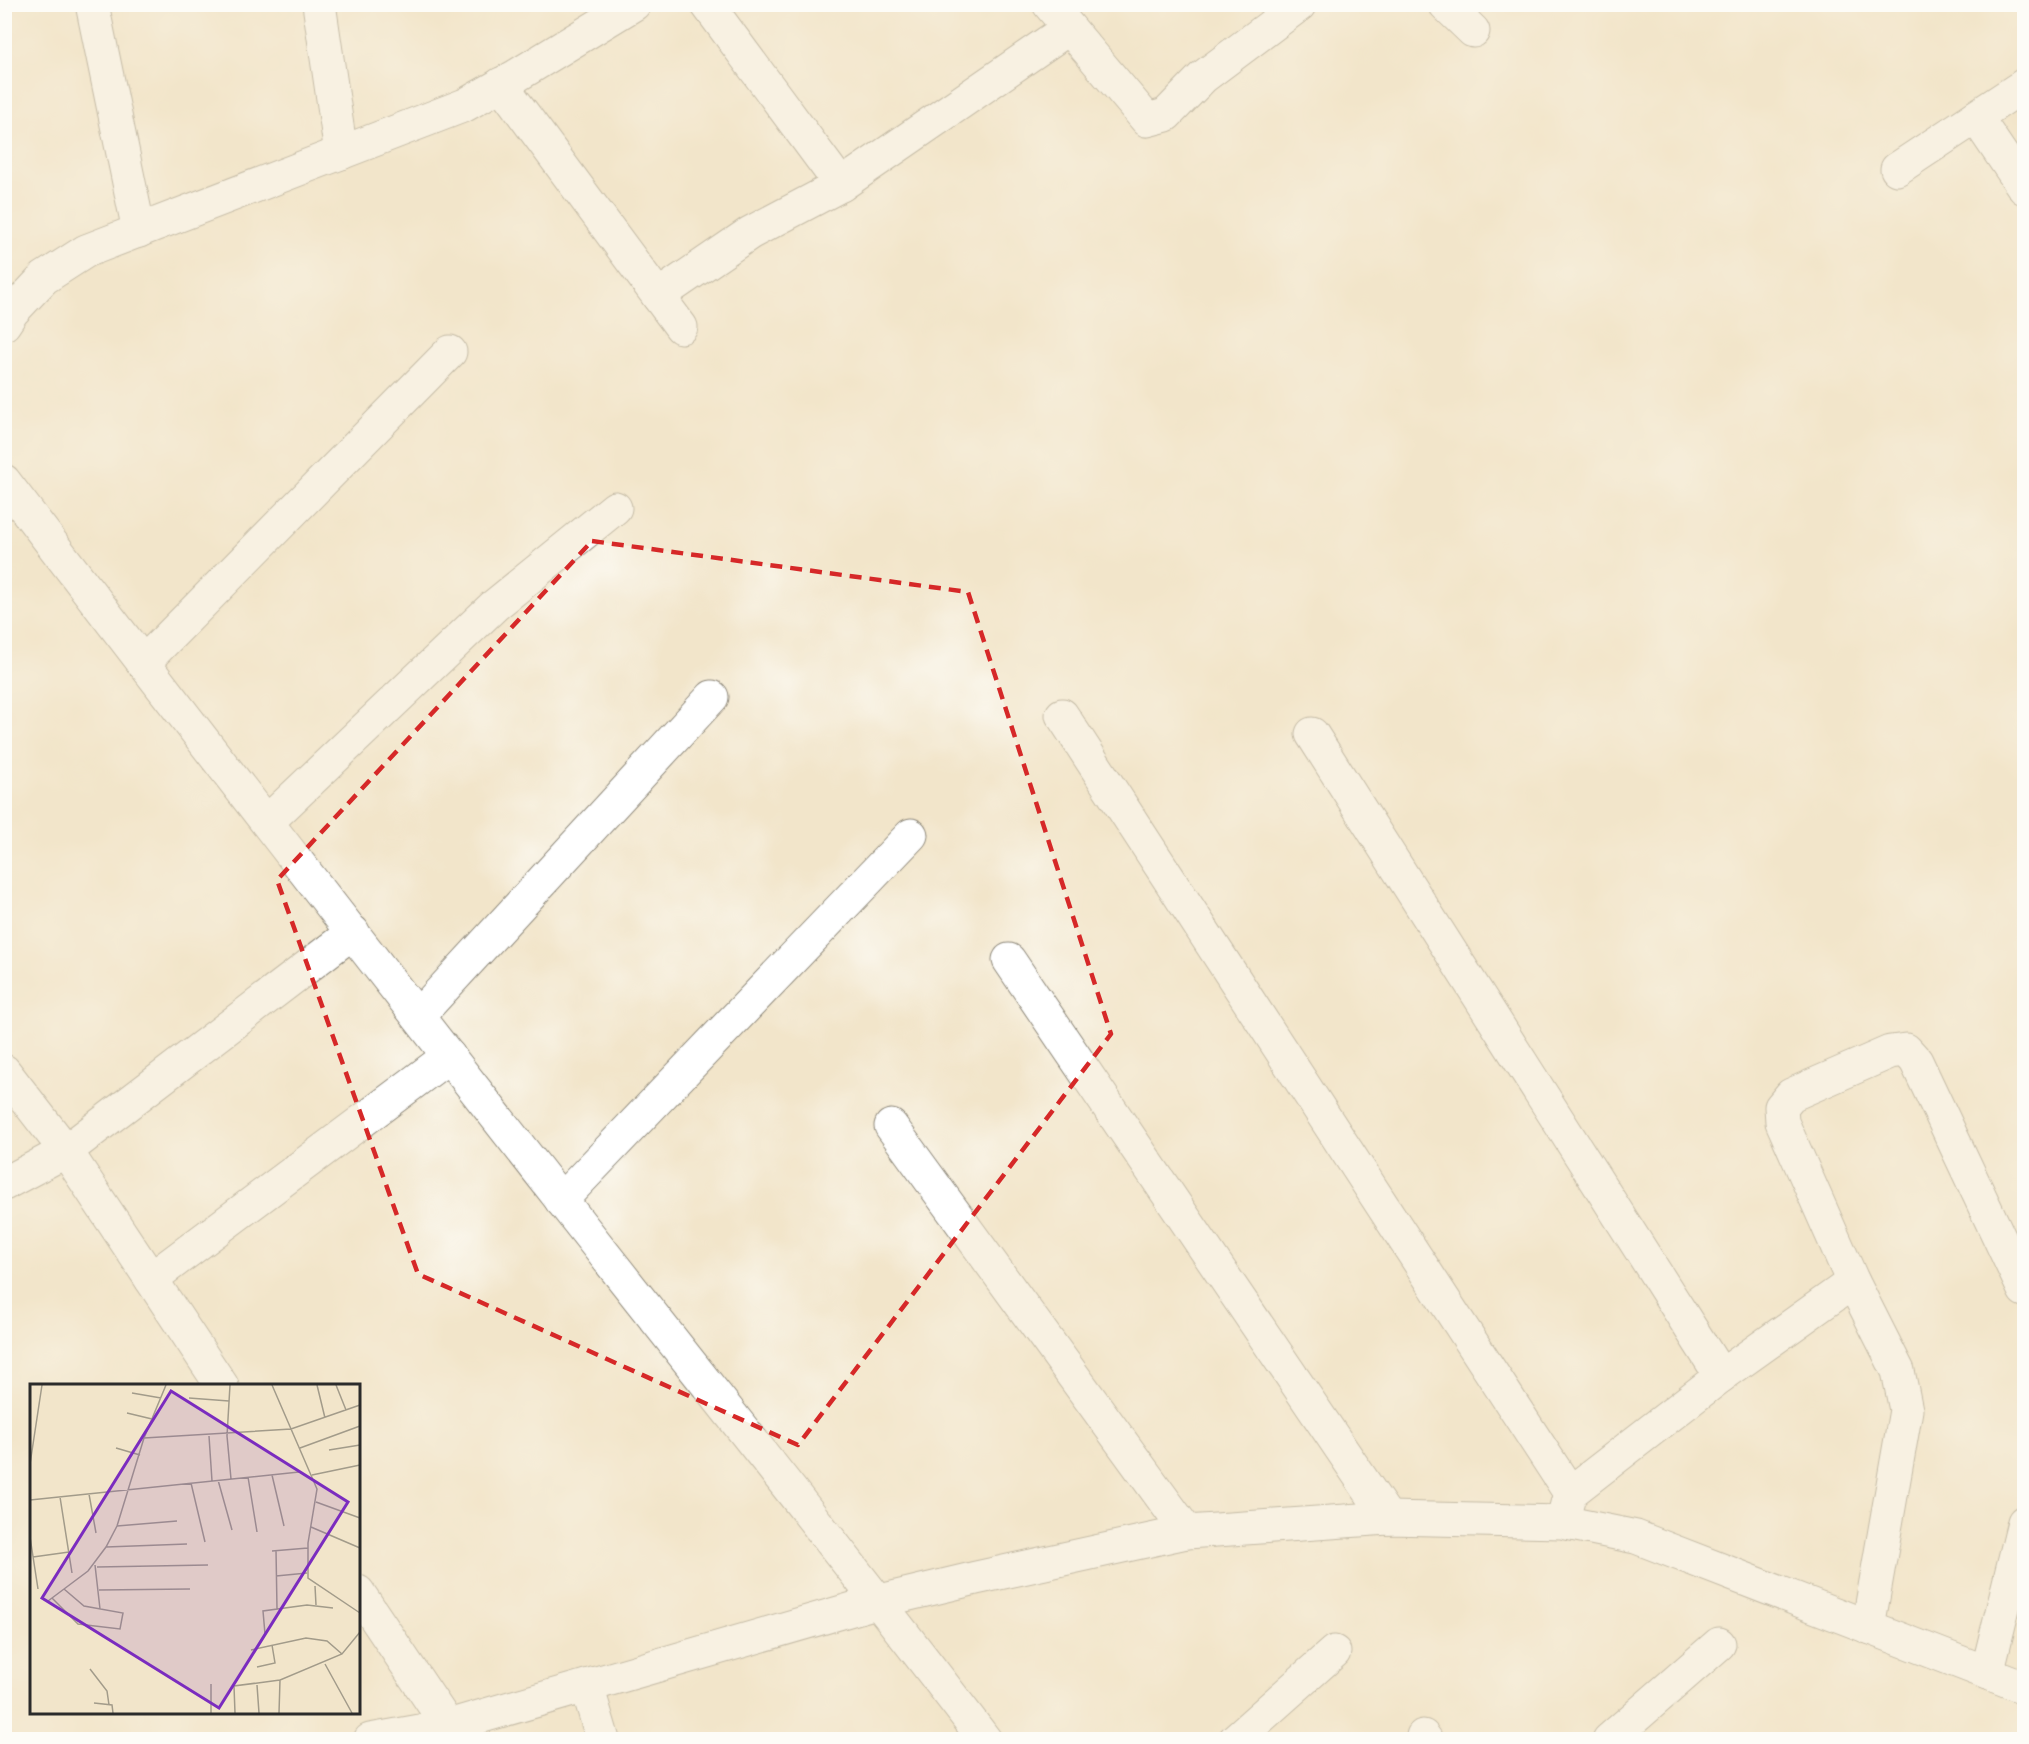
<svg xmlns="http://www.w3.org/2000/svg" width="2029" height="1744" font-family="'Gochi Hand',sans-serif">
	<rect width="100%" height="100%" fill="#fdfcf7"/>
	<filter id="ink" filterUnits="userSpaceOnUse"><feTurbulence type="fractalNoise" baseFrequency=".0167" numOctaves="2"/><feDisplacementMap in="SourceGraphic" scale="12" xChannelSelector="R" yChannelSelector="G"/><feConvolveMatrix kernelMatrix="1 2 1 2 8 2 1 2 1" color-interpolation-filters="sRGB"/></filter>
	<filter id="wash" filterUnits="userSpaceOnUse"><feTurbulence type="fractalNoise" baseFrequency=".008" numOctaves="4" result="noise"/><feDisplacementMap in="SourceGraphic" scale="24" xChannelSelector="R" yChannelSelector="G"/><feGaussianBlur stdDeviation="1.35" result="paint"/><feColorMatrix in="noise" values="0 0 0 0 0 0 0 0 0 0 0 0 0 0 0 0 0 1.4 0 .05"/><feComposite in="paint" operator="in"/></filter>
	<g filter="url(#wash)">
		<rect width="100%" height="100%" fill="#f2e5ca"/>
	</g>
	<g filter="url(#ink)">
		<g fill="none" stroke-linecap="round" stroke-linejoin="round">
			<defs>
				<g id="minor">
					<polyline points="92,4 139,231"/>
					<polyline points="319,4 341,153"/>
					<polyline points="707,4 841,185"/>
					<polyline points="1049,4 1147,120 1166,115 1203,77 1299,5"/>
					<polyline points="1445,4 1473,31"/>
					<polyline points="501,84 681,327"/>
					<polyline points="1976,117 2024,188"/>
					<polyline points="1897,169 2024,85"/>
					<polyline points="658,296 750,233 841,185 1069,28"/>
					<polyline points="4,324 12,312 44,278 86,251 465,105 516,76 634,4"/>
					<path d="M4 481C187 721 373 960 559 1197 701 1378 846 1557 985 1740"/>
					<polyline points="143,663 450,352"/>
					<polyline points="1062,715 1570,1493"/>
					<polyline points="1312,734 1721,1376"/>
					<polyline points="267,822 494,606 615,508"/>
					<polyline points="1009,960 1388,1518"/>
					<polyline points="418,1016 712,697"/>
					<polyline points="4,1071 66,1151 222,1386"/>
					<polyline points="891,1126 1187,1532"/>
					<polyline points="4,1184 66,1151 353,932"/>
					<polyline points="561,1200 911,835"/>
					<polyline points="151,1279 449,1056"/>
					<polyline points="1564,1515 1570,1493 1721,1376 1853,1282"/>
					<polyline points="358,1592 448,1726"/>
					<polyline points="1868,1627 1906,1410 1898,1371 1853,1282 1782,1122 1781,1107 1791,1095 1890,1052 1906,1050 1916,1061 2024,1290"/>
					<polyline points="1987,1673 2024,1522"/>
					<polyline points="587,1686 603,1740"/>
					<polyline points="1423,1736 1426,1740"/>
					<polyline points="370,1740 448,1726 880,1601 976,1578 1187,1532 1388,1518 1562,1522 1636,1537 2024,1687"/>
					<polyline points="1235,1740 1334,1652"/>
					<polyline points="1609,1740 1719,1644"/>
				</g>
			</defs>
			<use href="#minor" stroke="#8e887a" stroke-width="35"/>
			<use href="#minor" stroke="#fff" stroke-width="33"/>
		</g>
	</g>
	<path d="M0 0H2029V1744H0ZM592 541 968 592 1111 1034 798 1445 418 1274 277 880Z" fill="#f2e5ca" fill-opacity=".55" fill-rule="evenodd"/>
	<path fill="none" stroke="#d62828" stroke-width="4.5" stroke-dasharray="12 8" stroke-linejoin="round" d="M592 541 968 592 1111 1034 798 1445 418 1274 277 880Z"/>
	<g transform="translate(30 1384)">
		<rect width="330" height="330" fill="#f2e5ca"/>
		<path fill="none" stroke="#a29b8a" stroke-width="1.5" d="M200 1 197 52 201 95M242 1 287 105 278 159V194L330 229M287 1 295 34M306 1 316 26M102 9 131 14M159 14 199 17M97 29 122 35M179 52 182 97M114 54 261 45 330 21M86 64 110 71M270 64 330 42M299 66 330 61M0 80 12 1M242 91 254 142M282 91 330 81M218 93 227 148M188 96 202 146M161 99 175 158M59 110 66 149M30 113 42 189M0 116 269 88M286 118 330 134M87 142 147 137M281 143 330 164M0 153 8 205M76 163 157 160M246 166 247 225M242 167 278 164M3 173 39 168M65 181 70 225M67 183 178 181M246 192 277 189M285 202 286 221M69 206 160 205M22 214 48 240 90 245 93 229 54 222 34 205M18 217 58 187 76 163 87 142 114 54 136 1M235 250 233 227 277 221 303 224M221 266 276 254 297 257 312 270M295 280 322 329M227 283 245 279 242 261M60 285 77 307 79 321M181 300V329M227 301 229 329M64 319 82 321 83 329M205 329 204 302 250 296M249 329 250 296 312 270 330 248"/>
		<path fill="#7b2cbf" fill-opacity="0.15" stroke="#7b2cbf" stroke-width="3" d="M141 7 318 118 189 324 12 214Z"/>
		<rect width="330" height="330" fill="none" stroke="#2b2b2b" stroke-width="3"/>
	</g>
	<rect width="2029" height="1744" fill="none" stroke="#fdfcf7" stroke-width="24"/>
</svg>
